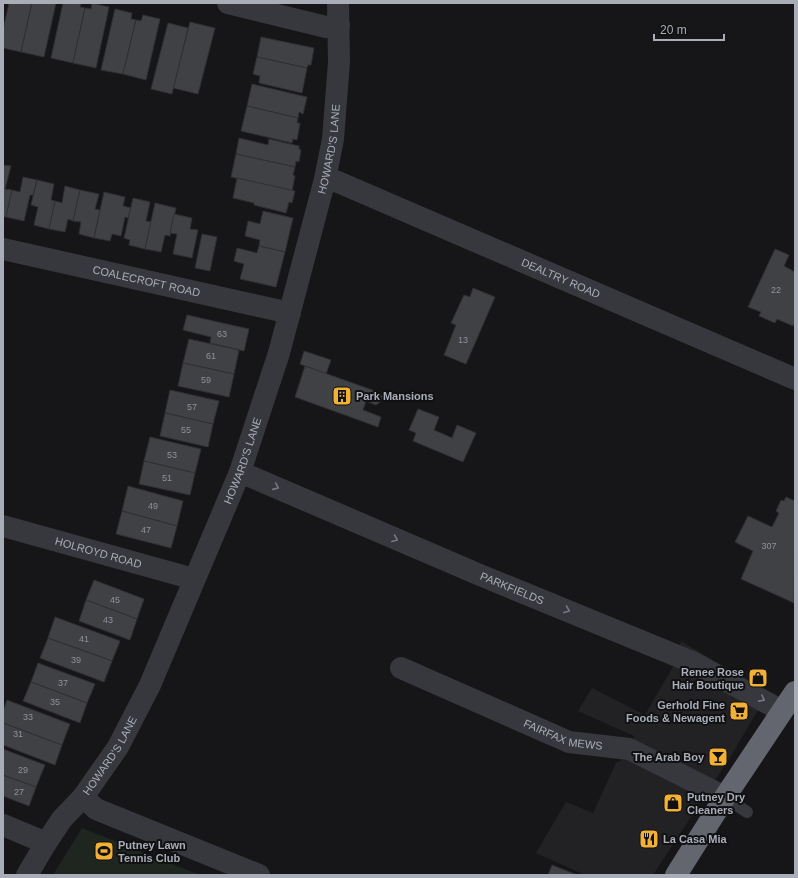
<svg xmlns="http://www.w3.org/2000/svg" width="798" height="878" font-family="Helvetica,sans-serif">
	<rect width="100%" height="100%" fill="#161618"/>
	<polygon fill="#222225" points="681,641 768,693 731,756 653,875 585,875 536,853 566,802 593,813 616,763 624,759 634,736 578,711 592,688 645,715 675,663"/>
	<polygon fill="#1e261f" points="82,828 200,875 53,875"/>
	<g fill="#404145" stroke="#303034">
		<polygon points="9,3 32,3 21,52 3,48 3,30"/>
		<polygon points="32,3 56,3 44,57 21,52"/>
		<polygon points="63,3 81,3 80,7 85,8 73,63 51,58"/>
		<polygon points="92,3 109,7 96,68 73,63 85,8 91,9"/>
		<polygon points="115,9 132,13 131,19 136,20 123,74 101,70"/>
		<polygon points="143,15 160,19 146,80 123,74 136,20 141,21"/>
		<polygon points="190,22 215,28 198,94 173,88"/>
		<polygon points="168,23 188,28 172,94 151,89"/>
		<polygon points="261,37 314,48 311,65 308,65 307,68 257,57"/>
		<polygon points="257,57 307,68 302,93 259,83 260,76 253,74"/>
		<polygon points="252,84 307,97 303,114 299,112 298,118 247,106"/>
		<polygon points="247,106 298,118 297,123 300,123 297,140 293,139 292,143 241,131"/>
		<polygon points="239,138 268,145 269,139 299,146 299,149 301,150 299,162 296,161 295,167 236,154"/>
		<polygon points="236,154 295,167 293,175 295,176 292,191 231,177"/>
		<polygon points="3,165 11,166 5,189 12,190 6,217 3,217"/>
		<polygon points="23,177 37,180 33,195 30,195 24,221 6,217 12,190 20,192"/>
		<polygon points="237,178 295,191 292,203 289,202 286,213 254,205 254,203 233,198"/>
		<polygon points="37,180 54,184 51,200 55,201 49,229 34,225 38,207 31,205"/>
		<polygon points="65,186 80,190 73,221 68,219 65,232 49,229 55,201 62,203"/>
		<polygon points="80,190 99,194 95,209 100,210 94,238 79,234 81,222 73,221"/>
		<polygon points="104,192 125,197 123,206 131,208 128,218 125,217 121,236 112,234 110,241 94,238"/>
		<polygon points="133,198 150,202 146,221 151,222 145,249 129,245 130,240 124,238"/>
		<polygon points="155,203 176,208 170,236 165,235 161,252 145,249"/>
		<polygon points="263,211 293,218 285,252 259,246 260,240 245,236 248,221 260,224"/>
		<polygon points="174,214 192,218 190,229 198,230 192,258 173,254 177,234 170,233"/>
		<polygon points="202,234 217,237 210,271 195,268"/>
		<polygon points="259,246 285,252 276,287 240,279 244,264 234,261 237,248 257,253"/>
		<polygon points="775,249 789,255 784,266 795,272 795,322 793,326 777,319 775,323 759,316 761,312 748,307"/>
		<polygon points="473,288 495,297 466,364 444,355 456,325 451,323 464,295 470,297"/>
		<polygon points="187,315 249,329 244,351 210,343 211,337 183,330"/>
		<polygon points="189,339 239,350 234,374 183,363"/>
		<polygon points="304,351 331,360 326,374 300,364"/>
		<polygon points="183,363 234,374 229,397 178,386"/>
		<polygon points="305,366 389,396 387,401 383,400 376,405 366,401 363,410 381,417 378,427 295,397"/>
		<polygon points="170,390 219,401 213,424 165,413"/>
		<polygon points="418,409 439,417 434,430 452,438 457,425 476,433 463,462 413,441 416,433 409,430"/>
		<polygon points="165,413 213,424 208,447 160,436"/>
		<polygon points="150,437 201,449 195,473 144,461"/>
		<polygon points="144,461 195,473 190,495 139,484"/>
		<polygon points="128,486 183,501 177,526 122,511"/>
		<polygon points="786,497 795,501 794,603 741,579 753,551 735,542 748,516 772,527 779,513 776,511 781,500 784,501"/>
		<polygon points="122,511 177,526 171,548 116,534"/>
		<polygon points="94,580 144,599 137,619 86,600"/>
		<polygon points="86,600 137,619 130,640 79,621"/>
		<polygon points="55,617 120,641 112,661 48,638"/>
		<polygon points="48,638 112,661 104,682 40,658"/>
		<polygon points="38,663 95,684 87,703 31,682"/>
		<polygon points="31,682 87,703 80,723 23,701"/>
		<polygon points="7,700 70,724 62,745 3,723 3,711"/>
		<polygon points="3,723 62,745 55,765 3,745"/>
		<polygon points="3,749 45,765 36,787 3,775"/>
		<polygon points="3,775 36,787 29,806 3,796"/>
		<polygon points="552,865 577,875 548,875"/>
	</g>
	<g fill="none" stroke-linecap="round" stroke-linejoin="round">
		<polyline stroke="#37383d" stroke-width="12" points="725,797 747,812"/>
		<g stroke="#37383d" stroke-width="22">
			<polyline points="228,3 326,27 339,25"/>
			<path id="s1" d="M325 179 338 182 795 379"/>
			<path id="s2" d="M3 249 290 313"/>
			<path id="s3" d="M240 472 480 575 692 662 782 711"/>
			<path id="s4" d="M3 526 194 579"/>
			<path id="s5" d="M401 668 569 742 629 749 725 797"/>
			<polyline points="83,797 96,809 259,875"/>
			<polyline points="3,825 46,843"/>
			<path id="s6" d="M27 875 46 843 62 819 83 797 118 747 150 685 240 472 279 353 325 179 333 139 339 62 338 3"/>
		</g>
		<polyline stroke="#63666e" stroke-width="22" points="676,875 725,797 795,692"/>
	</g>
	<defs><path id="oneway-chevron" d="M-2-3.5L2.5 0L-2 3.5" fill="none" stroke-width="1.6" stroke-linecap="round" stroke-linejoin="round"/></defs>
	<g stroke="#757881">
		<use href="#oneway-chevron" transform="translate(276 487) rotate(24)"/>
		<use href="#oneway-chevron" transform="translate(395 539) rotate(23)"/>
		<use href="#oneway-chevron" transform="translate(567 610) rotate(22)"/>
		<use href="#oneway-chevron" transform="translate(762 699) rotate(28)"/>
	</g>
	<defs>
		<symbol id="building-square" viewBox="-11 -11 22 22"><rect x="-9" y="-9" width="18" height="18" rx="4" fill="#f2b134" stroke="#111113"/><path d="M-4-6H4V6H1V3H-1V6H-4ZM-2.5-4.3h1.7v1.8h-1.7ZM.8-4.3h1.7v1.8H.8ZM-2.5-1h1.7V.8h-1.7ZM.8-1h1.7V.8H.8Z" fill="#111"/></symbol>
		<symbol id="shop-square" viewBox="-11 -11 22 22"><rect x="-9" y="-9" width="18" height="18" rx="4" fill="#f2b134" stroke="#111113"/><path d="M-5-2.5h2.3a2.7 3.5 0 0 1 5.4 0H5L5.5 6h-11ZM-1.5-2.5h3a1.5 2.3 0 0 0-3 0Z" fill="#111"/></symbol>
		<symbol id="supermarket-square" viewBox="-11 -11 22 22"><rect x="-9" y="-9" width="18" height="18" rx="4" fill="#f2b134" stroke="#111113"/><path d="M-6-5.5h2.5l.6 2H6L4.5 2H-2.5L-4.4-4H-6ZM-1.5 3.2a1.3 1.3 0 1 0 .1 0ZM3 3.2a1.3 1.3 0 1 0 .1 0Z" fill="#111"/></symbol>
		<symbol id="bar-square" viewBox="-11 -11 22 22"><rect x="-9" y="-9" width="18" height="18" rx="4" fill="#f2b134" stroke="#111113"/><path d="M-6-5H6L.8 .8V4.5H3.5V6h-7V4.5H-.8V.8Z" fill="#111"/></symbol>
		<symbol id="restaurant-square" viewBox="-11 -11 22 22"><rect x="-9" y="-9" width="18" height="18" rx="4" fill="#f2b134" stroke="#111113"/><path d="M-5-6h1v4h1v-4h1v4h1v-4h1v5L-1.5 .5V6h-2V.5L-5-1ZM5-6V6H3V1.5H1.5Q1.5-4 5-6Z" fill="#111"/></symbol>
		<symbol id="stadium-square" viewBox="-11 -11 22 22"><rect x="-9" y="-9" width="18" height="18" rx="4" fill="#f2b134" stroke="#111113"/><path d="M0-5a6.5 5 0 1 0 0 10a6.5 5 0 1 0 0-10ZM-3.5-1.8h7v3.6h-7Z" fill="#111"/></symbol>
	</defs>
	<g fill-rule="evenodd">
		<use href="#building-square" x="331" y="385" width="22" height="22"/>
		<use href="#shop-square" x="747" y="667" width="22" height="22"/>
		<use href="#supermarket-square" x="728" y="700" width="22" height="22"/>
		<use href="#bar-square" x="707" y="746" width="22" height="22"/>
		<use href="#shop-square" x="662" y="792" width="22" height="22"/>
		<use href="#restaurant-square" x="638" y="828" width="22" height="22"/>
		<use href="#stadium-square" x="93" y="840" width="22" height="22"/>
	</g>
	<g text-anchor="middle" dominant-baseline="central" stroke-width="4" stroke-linejoin="round" paint-order="stroke">
		<g font-size="9" fill="#8e929b">
			<text x="776" y="290">22</text>
			<text x="222" y="334">63</text>
			<text x="463" y="340">13</text>
			<text x="211" y="356">61</text>
			<text x="206" y="380">59</text>
			<text x="192" y="407">57</text>
			<text x="186" y="430">55</text>
			<text x="172" y="455">53</text>
			<text x="167" y="478">51</text>
			<text x="153" y="506">49</text>
			<text x="146" y="530">47</text>
			<text x="769" y="546">307</text>
			<text x="115" y="600">45</text>
			<text x="108" y="620">43</text>
			<text x="84" y="639">41</text>
			<text x="76" y="660">39</text>
			<text x="63" y="683">37</text>
			<text x="55" y="702">35</text>
			<text x="28" y="717">33</text>
			<text x="18" y="734">31</text>
			<text x="23" y="770">29</text>
			<text x="19" y="792">27</text>
		</g>
		<g font-size="11" fill="#a8adb8" stroke="#111113">
			<text stroke="none"><textPath href="#s6" startOffset="794">HOWARD'S LANE</textPath></text>
			<text stroke="none"><textPath href="#s1" startOffset="256">DEALTRY ROAD</textPath></text>
			<text stroke="none"><textPath href="#s2" startOffset="147">COALECROFT ROAD</textPath></text>
			<text stroke="none"><textPath href="#s6" startOffset="470">HOWARD'S LANE</textPath></text>
			<text stroke="none"><textPath href="#s4" startOffset="99">HOLROYD ROAD</textPath></text>
			<text stroke="none"><textPath href="#s3" startOffset="296">PARKFIELDS</textPath></text>
			<text stroke="none"><textPath href="#s5" startOffset="176">FAIRFAX MEWS</textPath></text>
			<text stroke="none"><textPath href="#s6" startOffset="146">HOWARD'S LANE</textPath></text>
		</g>
		<g font-size="11" font-weight="bold" fill="#a8adb8" stroke="#111113" text-anchor="start">
			<text x="356" y="396">Park Mansions</text>
			<text x="744" y="672" text-anchor="end">Renee Rose<tspan x="744" dy="13">Hair Boutique</tspan></text>
			<text x="725" y="705" text-anchor="end">Gerhold Fine<tspan x="725" dy="13">Foods &amp; Newagent</tspan></text>
			<text x="704" y="757" text-anchor="end">The Arab Boy</text>
			<text x="687" y="797">Putney Dry<tspan x="687" dy="13">Cleaners</tspan></text>
			<text x="663" y="839">La Casa Mia</text>
			<text x="118" y="845">Putney Lawn<tspan x="118" dy="13">Tennis Club</tspan></text>
		</g>
	</g>
	<rect width="798" height="878" fill="none" stroke="#a8adb8" stroke-width="8"/>
	<path d="M654 34v6h70v-6" fill="none" stroke="#a8adb8" stroke-width="2"/>
	<text x="660" y="34" font-size="12" fill="#a8adb8" stroke="#111113" stroke-width="3" paint-order="stroke">20 m</text>
</svg>
